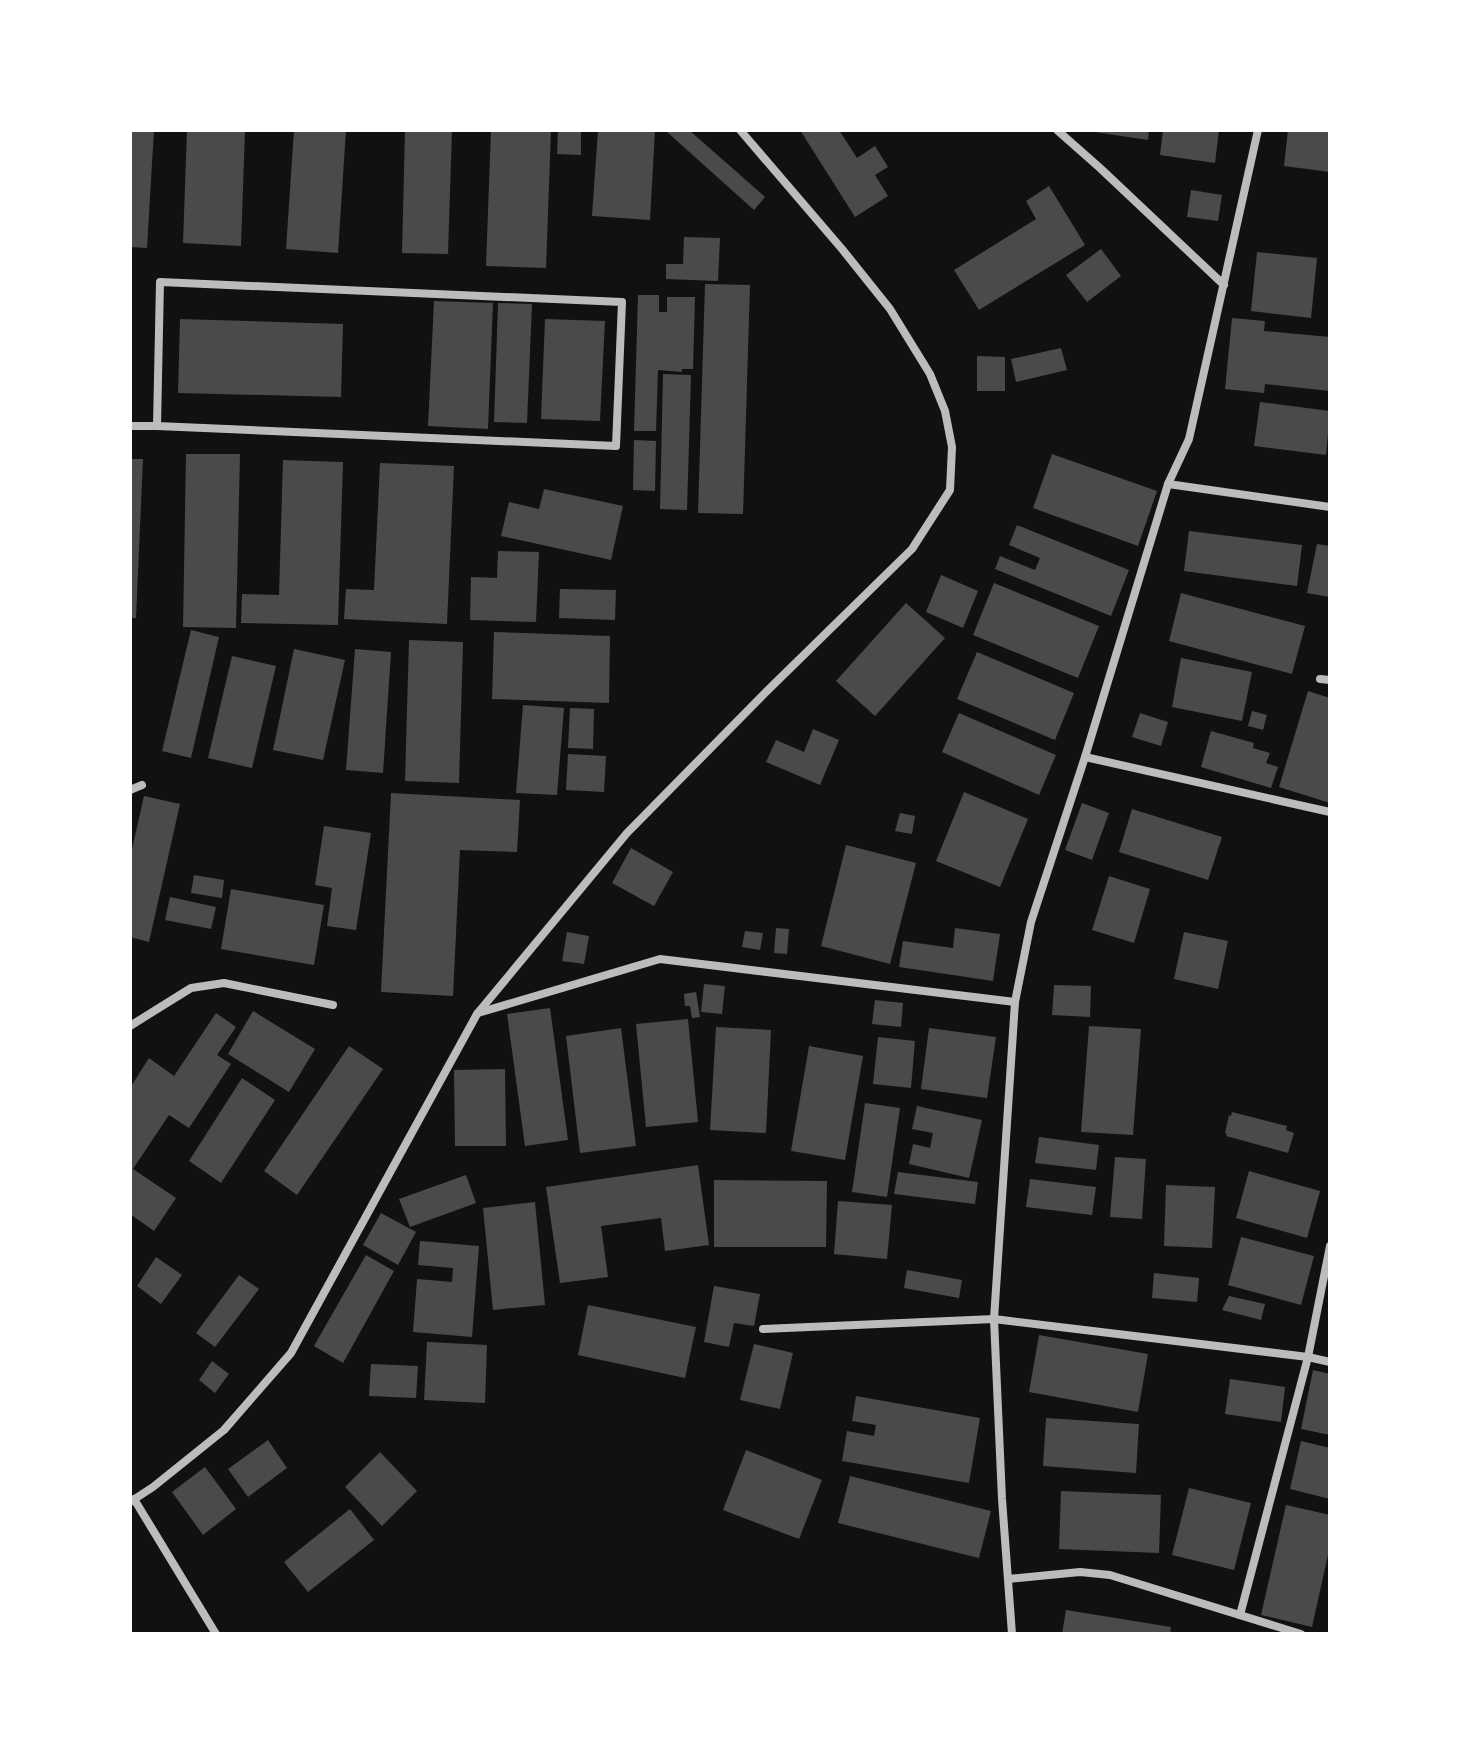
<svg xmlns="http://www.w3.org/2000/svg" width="1460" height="1764" font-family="'Asap Condensed',sans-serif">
	<rect width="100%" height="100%" fill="#111"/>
	<g fill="#4a4a4a">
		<polygon points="130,130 154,130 147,248 130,247"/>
		<polygon points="187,130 245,130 241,246 183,243"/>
		<polygon points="294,130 346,130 338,253 286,249"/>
		<polygon points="405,130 452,130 448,254 402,253"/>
		<polygon points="491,130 551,130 546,268 486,266"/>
		<polygon points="558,130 581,130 581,155 557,154"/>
		<polygon points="598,130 655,130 650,220 592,216"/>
		<polygon points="669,130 689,130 765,197 754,210 667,132"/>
		<polygon points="800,130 839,130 857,158 875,146 888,167 875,175 888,196 855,217"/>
		<polygon points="1095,130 1149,130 1148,140 1095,132"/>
		<polygon points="1163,130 1219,130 1215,163 1160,155"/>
		<polygon points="1288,130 1330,130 1330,172 1284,166"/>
		<polygon points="1049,186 1085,245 979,310 954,270 1036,219 1026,201"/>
		<polygon points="1191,190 1222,195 1218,221 1187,217"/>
		<polygon points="684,237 720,238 718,281 666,279 666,264 683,264"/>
		<polygon points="1101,249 1121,276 1087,302 1066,275"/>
		<polygon points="1257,252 1317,258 1311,318 1251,311"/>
		<polygon points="705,284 750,285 743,514 698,513"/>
		<polygon points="638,295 659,295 659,312 667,312 667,297 695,297 693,369 682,369 682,372 658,370 656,431 634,431"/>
		<polygon points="434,301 493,303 488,429 428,426"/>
		<polygon points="498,303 532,304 527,423 494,422"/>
		<polygon points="1232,318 1265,321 1264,331 1330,337 1330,391 1265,384 1264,393 1225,389"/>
		<polygon points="180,319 343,324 341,397 178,393"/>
		<polygon points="545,319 605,321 600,421 541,419"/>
		<polygon points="1061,348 1067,370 1016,382 1011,359"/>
		<polygon points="977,356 1005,357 1005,391 977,391"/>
		<polygon points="663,374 691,375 687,510 660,509"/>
		<polygon points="1260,402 1330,411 1326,455 1254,446"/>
		<polygon points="634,440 656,441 655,491 633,490"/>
		<polygon points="186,454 240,454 236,628 183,627"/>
		<polygon points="1052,454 1157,491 1138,546 1033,508"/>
		<polygon points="130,459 143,459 136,618 130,618"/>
		<polygon points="283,460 343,462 338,625 241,623 242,594 279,595"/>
		<polygon points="380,463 454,466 447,624 344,619 346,589 374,590"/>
		<polygon points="544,489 623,506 611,560 501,536 509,502 539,509"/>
		<polygon points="1017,525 1129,570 1111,616 995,569 1000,556 1035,570 1040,558 1009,545"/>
		<polygon points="1189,531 1302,545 1297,586 1184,571"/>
		<polygon points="1317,544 1330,546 1330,597 1307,593"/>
		<polygon points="498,551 539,552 536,622 470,620 471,577 497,578"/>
		<polygon points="941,575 978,591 963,628 926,612"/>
		<polygon points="994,583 1099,626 1078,678 973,635"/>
		<polygon points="560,589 616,590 615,620 559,618"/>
		<polygon points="1181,593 1305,626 1292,674 1169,641"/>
		<polygon points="906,603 945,638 875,716 836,681"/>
		<polygon points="191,630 219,637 191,758 162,751"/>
		<polygon points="494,632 610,636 609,703 492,699"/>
		<polygon points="409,640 463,642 459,783 405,781"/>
		<polygon points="294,649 345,660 323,760 273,750"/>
		<polygon points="355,649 391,652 383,773 346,770"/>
		<polygon points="977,652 1074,693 1055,740 957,699"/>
		<polygon points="232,656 276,666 252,768 208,758"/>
		<polygon points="1181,658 1252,672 1242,721 1172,707"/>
		<polygon points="1308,691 1330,698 1330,803 1279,787"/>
		<polygon points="523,705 564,708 557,795 516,793"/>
		<polygon points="570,708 594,709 593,749 568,748"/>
		<polygon points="1252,711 1267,715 1263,730 1248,726"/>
		<polygon points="959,713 1056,755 1039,795 942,752"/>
		<polygon points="1140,713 1168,722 1161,746 1132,737"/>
		<polygon points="813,729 839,740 820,785 766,762 776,740 804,752"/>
		<polygon points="1211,731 1254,743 1253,748 1270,753 1266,763 1278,767 1271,788 1201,767"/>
		<polygon points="568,754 606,756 604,792 566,790"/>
		<polygon points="964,792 1028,819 1000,887 936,861"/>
		<polygon points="391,793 520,800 517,852 460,850 453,996 381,992"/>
		<polygon points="144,796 180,804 149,942 130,937 130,858"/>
		<polygon points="1082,803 1109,813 1092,860 1065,850"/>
		<polygon points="1132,809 1222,837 1208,880 1119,852"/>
		<polygon points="900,813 915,816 912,834 895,831"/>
		<polygon points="324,826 371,833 356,930 327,926 332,888 315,885"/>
		<polygon points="846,845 916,863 890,964 821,946"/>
		<polygon points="631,848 673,872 654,906 612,883"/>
		<polygon points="194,875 224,880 222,898 191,893"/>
		<polygon points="1109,876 1150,889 1134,943 1092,930"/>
		<polygon points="231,889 324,905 314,965 221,949"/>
		<polygon points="170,897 216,907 211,929 165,920"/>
		<polygon points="776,928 789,929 787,954 774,953"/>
		<polygon points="955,928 1000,934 993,981 899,967 903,941 953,948"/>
		<polygon points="745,931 763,933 760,950 742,947"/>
		<polygon points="567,932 589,936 584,964 562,961"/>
		<polygon points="1184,932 1228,941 1218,989 1174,979"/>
		<polygon points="704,984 725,986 722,1014 701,1012"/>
		<polygon points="1054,985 1091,986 1090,1017 1052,1015"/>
		<polygon points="696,992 700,1017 692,1018 690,1006 685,1006 684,994"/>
		<polygon points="875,1000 903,1003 901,1027 872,1024"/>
		<polygon points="550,1008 568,1140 525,1146 507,1014"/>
		<polygon points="253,1011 315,1049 289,1092 228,1054"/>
		<polygon points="216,1013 236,1027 217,1055 231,1064 189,1128 169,1115 133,1169 176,1198 154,1231 130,1214 130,1088 149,1058 174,1076"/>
		<polygon points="688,1019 698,1122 646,1127 636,1024"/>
		<polygon points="1089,1026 1141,1029 1133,1135 1081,1132"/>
		<polygon points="716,1027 771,1030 766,1133 710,1130"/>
		<polygon points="621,1028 636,1146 580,1153 566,1036"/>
		<polygon points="929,1028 996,1037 987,1098 921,1089"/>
		<polygon points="878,1037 915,1041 911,1088 873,1084"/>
		<polygon points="349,1046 383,1069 297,1195 264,1171"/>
		<polygon points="809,1046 863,1056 845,1160 791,1151"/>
		<polygon points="505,1069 506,1146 455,1146 454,1070"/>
		<polygon points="242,1078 275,1100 221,1183 189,1161"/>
		<polygon points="865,1103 900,1108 887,1197 852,1192"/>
		<polygon points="917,1106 982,1120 969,1178 909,1164 913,1144 930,1148 933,1133 912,1129"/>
		<polygon points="1232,1112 1287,1126 1286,1130 1294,1133 1288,1153 1226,1136 1227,1134 1225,1133 1229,1115 1231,1116"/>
		<polygon points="1039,1137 1099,1145 1096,1170 1035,1163"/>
		<polygon points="1115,1157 1146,1159 1142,1219 1110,1217"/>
		<polygon points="698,1165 709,1245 665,1251 661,1218 601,1226 608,1277 560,1283 546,1187"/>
		<polygon points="1249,1171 1320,1191 1307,1238 1236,1218"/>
		<polygon points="898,1172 978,1182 975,1204 894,1194"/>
		<polygon points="466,1175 476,1203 410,1227 399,1199"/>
		<polygon points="1030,1179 1096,1187 1092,1215 1026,1207"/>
		<polygon points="714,1180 827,1181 826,1247 714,1247"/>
		<polygon points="1166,1185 1215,1187 1212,1248 1164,1246"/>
		<polygon points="838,1201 892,1205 887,1259 834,1254"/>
		<polygon points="535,1202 545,1305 493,1310 483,1208"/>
		<polygon points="381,1213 416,1232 398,1265 363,1245"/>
		<polygon points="1241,1237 1314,1256 1301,1305 1228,1285"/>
		<polygon points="420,1241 479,1246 472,1337 413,1332 417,1279 452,1282 453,1268 418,1265"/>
		<polygon points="366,1255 394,1271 343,1363 314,1346"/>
		<polygon points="156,1257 182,1275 161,1304 137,1286"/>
		<polygon points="907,1270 962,1280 959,1298 904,1288"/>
		<polygon points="1154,1273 1199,1278 1197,1302 1152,1298"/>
		<polygon points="239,1275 259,1289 215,1347 196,1333"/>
		<polygon points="714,1286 760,1294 754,1326 734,1323 729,1347 704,1342"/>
		<polygon points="1229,1296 1265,1304 1261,1320 1222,1310"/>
		<polygon points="588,1305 696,1327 685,1378 578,1355"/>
		<polygon points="1039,1335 1148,1354 1138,1412 1029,1392"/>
		<polygon points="427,1342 487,1345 485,1403 424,1400"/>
		<polygon points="754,1344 793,1353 780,1409 740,1400"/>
		<polygon points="212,1361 229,1374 215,1393 199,1380"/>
		<polygon points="371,1364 418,1366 416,1398 369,1396"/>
		<polygon points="1313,1370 1330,1374 1330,1435 1301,1429"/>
		<polygon points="1230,1379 1285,1387 1281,1422 1225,1414"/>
		<polygon points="856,1396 980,1418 969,1483 842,1461 847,1431 874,1436 876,1425 852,1421"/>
		<polygon points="1046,1418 1139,1424 1136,1473 1043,1466"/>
		<polygon points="268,1440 287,1468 248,1497 228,1469"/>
		<polygon points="1301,1441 1330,1448 1330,1499 1290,1489"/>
		<polygon points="746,1450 822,1480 799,1539 723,1510"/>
		<polygon points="380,1452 417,1491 382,1526 345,1487"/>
		<polygon points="205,1467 236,1509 203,1535 172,1492"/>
		<polygon points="850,1476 991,1511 979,1558 838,1523"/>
		<polygon points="1189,1488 1251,1503 1234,1570 1172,1555"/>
		<polygon points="1061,1491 1161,1495 1159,1553 1059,1549"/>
		<polygon points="1286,1505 1330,1515 1330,1546 1312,1627 1261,1615"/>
		<polygon points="350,1509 374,1540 308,1592 284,1562"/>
		<polygon points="1066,1610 1171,1627 1170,1634 1062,1634"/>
	</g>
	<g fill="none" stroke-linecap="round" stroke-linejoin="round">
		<g stroke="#bcbcbc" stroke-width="8">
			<polyline points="1057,130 1100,168 1224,285"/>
			<polyline points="130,426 157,426 160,282 622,302 616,446 157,426"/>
			<polyline points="1168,484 1330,507"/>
			<polyline points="1320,679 1330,680"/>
			<polyline points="1085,757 1330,812"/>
			<polyline points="130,790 142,785"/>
			<polyline points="478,1013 660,959 1015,1002"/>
			<polyline points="130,1026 191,988 224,983 333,1005"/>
			<polyline points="763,1329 994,1319 1308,1357 1330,1362"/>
			<polyline points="134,1499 216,1634"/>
			<polyline points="130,1502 153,1487 224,1430 291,1353 477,1014 627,833 764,694 912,549 950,490 952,447 945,411 930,374 890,309 842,249 740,130"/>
			<polyline points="1008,1579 1080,1572 1110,1575 1301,1634"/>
			<polyline points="1240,1615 1308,1357 1330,1246"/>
			<polyline points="1012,1634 1002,1499 994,1319 1015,1002 1031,922 1085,757 1168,484 1189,439 1258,130"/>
		</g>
	</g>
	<rect width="1460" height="1764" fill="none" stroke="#ffffff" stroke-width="264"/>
</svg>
